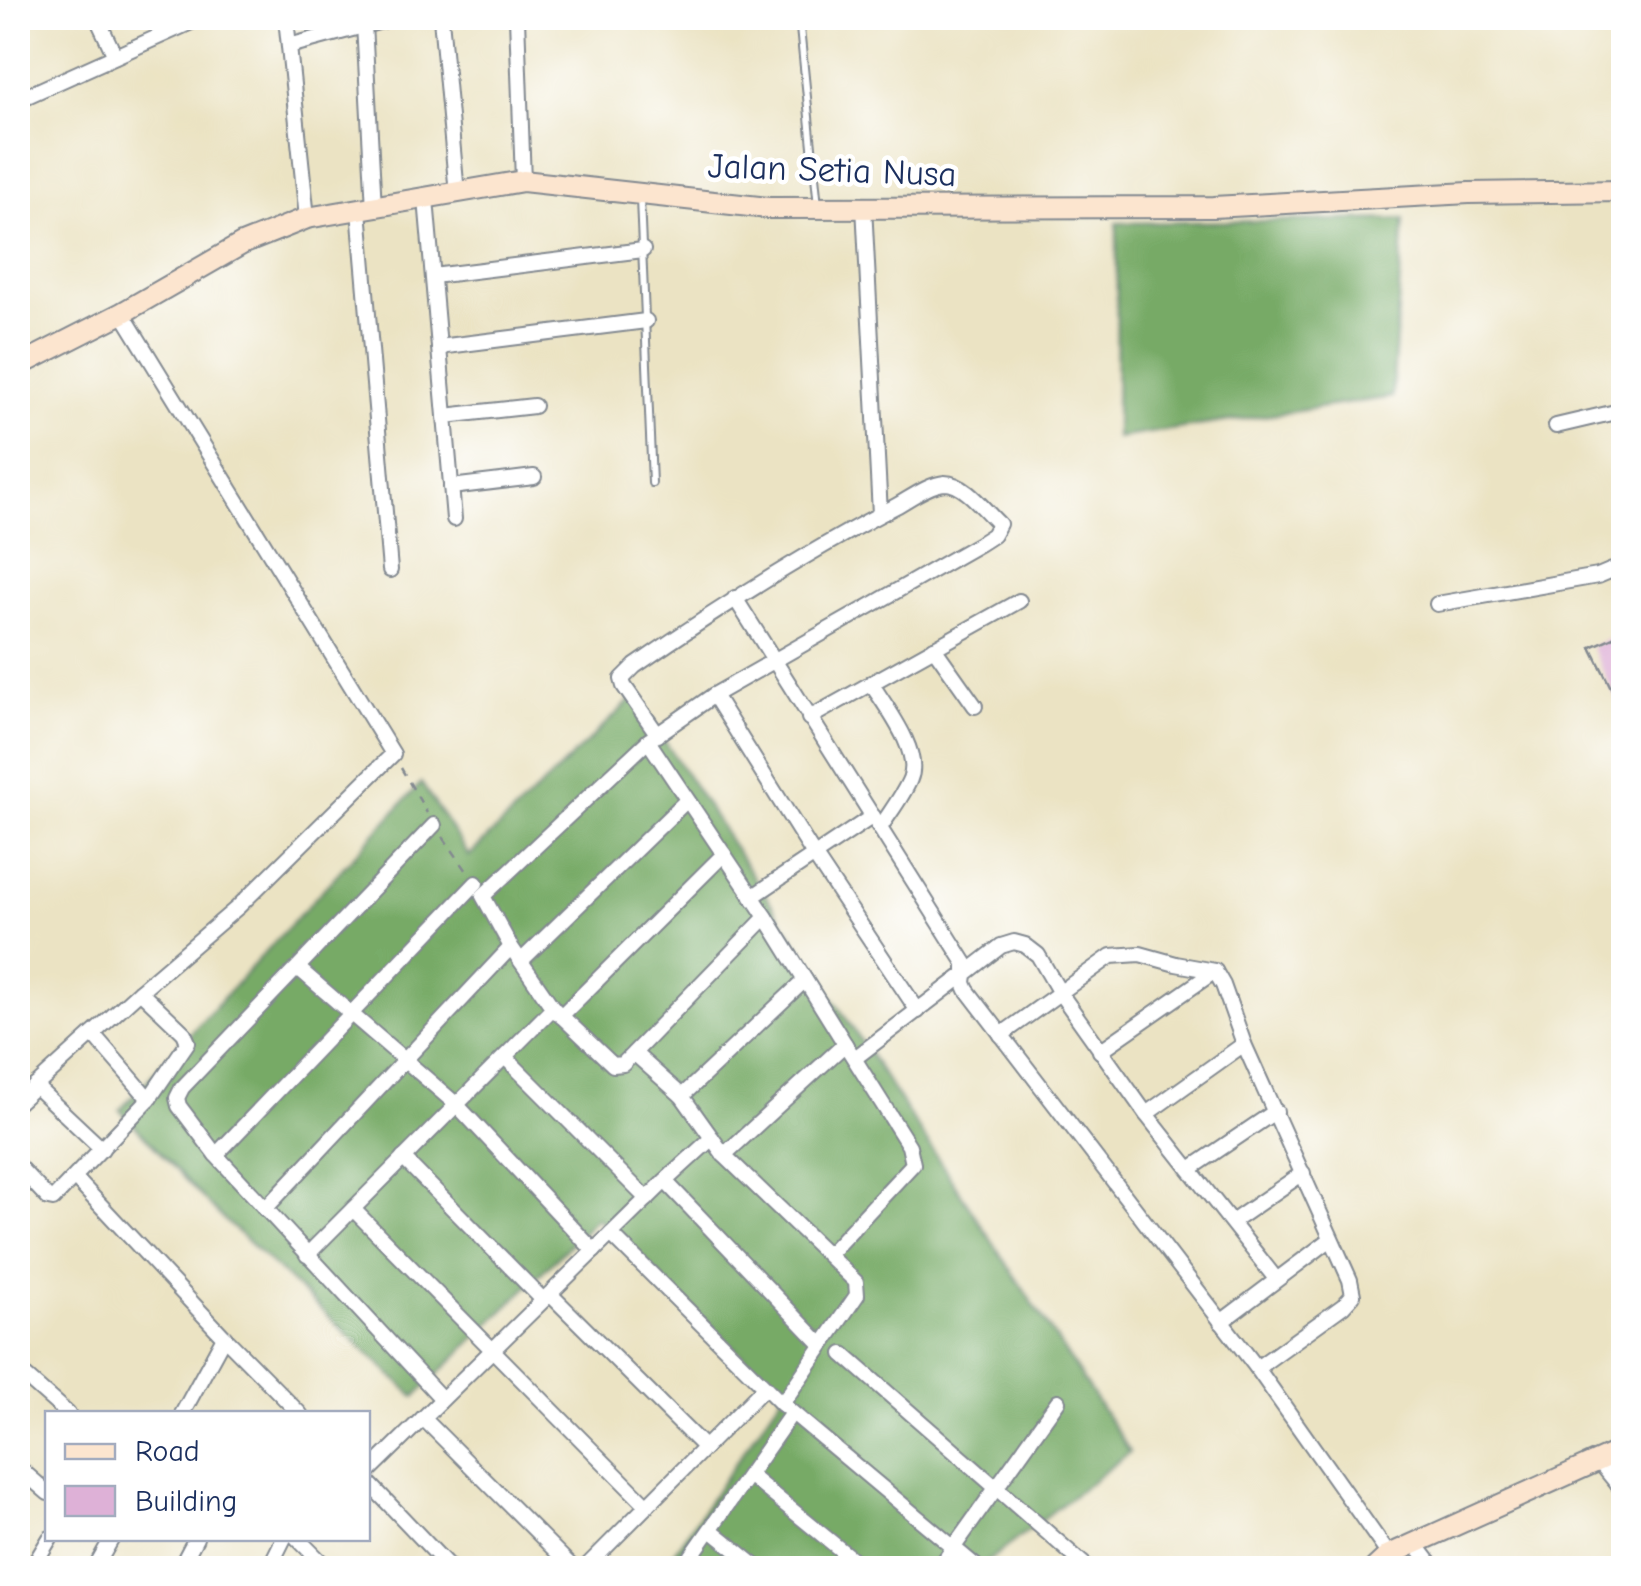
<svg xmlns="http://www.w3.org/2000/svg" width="1641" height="1586" font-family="'Comic Neue',sans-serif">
	<rect width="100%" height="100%" fill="#fff"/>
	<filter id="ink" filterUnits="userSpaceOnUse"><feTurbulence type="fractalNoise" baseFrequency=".01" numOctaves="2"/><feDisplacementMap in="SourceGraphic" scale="20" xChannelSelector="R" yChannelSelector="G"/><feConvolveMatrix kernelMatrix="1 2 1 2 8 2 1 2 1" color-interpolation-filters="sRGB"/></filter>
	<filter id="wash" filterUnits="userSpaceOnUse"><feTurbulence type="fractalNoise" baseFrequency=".0048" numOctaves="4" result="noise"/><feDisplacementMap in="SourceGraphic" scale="40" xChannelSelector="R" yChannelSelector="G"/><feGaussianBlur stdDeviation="2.25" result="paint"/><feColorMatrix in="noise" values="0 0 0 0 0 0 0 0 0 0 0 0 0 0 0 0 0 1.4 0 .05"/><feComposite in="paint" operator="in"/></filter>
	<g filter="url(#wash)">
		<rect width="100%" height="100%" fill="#ebe3c3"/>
		<g fill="#7a6" stroke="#496c62" stroke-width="2.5">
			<polygon points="1404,219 1392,397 1116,438 1117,223"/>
			<polygon points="635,696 1130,1452 979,1568 663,1568 783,1394 597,1218 415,1397 216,1212 120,1110 421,783 469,856"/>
		</g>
		<g id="blocks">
			<polygon fill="#deb1d7" points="1624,632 1624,714 1591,647"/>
		</g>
	</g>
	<g filter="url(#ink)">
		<use href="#blocks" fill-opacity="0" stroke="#838990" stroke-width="2.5"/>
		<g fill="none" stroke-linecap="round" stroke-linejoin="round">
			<defs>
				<g id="lane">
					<polyline points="799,18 818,206"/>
					<polyline points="640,199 652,483"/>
				</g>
				<g id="street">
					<polyline points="97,18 115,56"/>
					<polyline points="286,18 307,218"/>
					<polyline points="441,18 457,194"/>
					<polyline points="517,18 523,181"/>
					<polyline points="364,24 374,208"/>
					<polyline points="289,46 393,18"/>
					<polyline points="18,100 200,18"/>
					<polyline points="426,199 454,519"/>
					<polyline points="864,206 880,514"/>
					<polyline points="359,210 390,570"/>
					<polyline points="433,276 643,250"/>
					<polyline points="439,347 646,321"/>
					<polyline points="445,416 534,406"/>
					<polyline points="1556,426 1624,410"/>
					<polyline points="451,487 534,477"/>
					<polyline points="735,598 965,963 965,974 855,1058"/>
					<polyline points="1437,604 1598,576 1624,565"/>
					<polyline points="934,648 975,706"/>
					<path d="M871 683C885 706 922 752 910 779 903 796 890 812 880 828"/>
					<polyline points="714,695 814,855 918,1011"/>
					<polyline points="809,718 1019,601"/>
					<path d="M658 735 624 686 622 679 635 666C719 608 805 553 896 506 909 499 929 484 945 483 965 483 985 511 999 524L993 535 979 544 714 695 648 741 766 917 845 1044"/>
					<polyline points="648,741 483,896 511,947 553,1008 613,1065 623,1064 766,917"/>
					<polyline points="434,825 182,1088 177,1098 179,1106 216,1155 442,1399"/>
					<polyline points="752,897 873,816"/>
					<polyline points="521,961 687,800"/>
					<polyline points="298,968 457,1105 594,1251"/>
					<polyline points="561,1016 724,854"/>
					<polyline points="93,1034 149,1099"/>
					<polyline points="1001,1035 1111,956 1140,954 1176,964 1215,971 1223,985 1244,1044 1350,1280 1353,1295 1343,1306 1257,1368"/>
					<polyline points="1100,1051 1215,971"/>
					<polyline points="634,1053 682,1096 724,1155 856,1282 857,1295 782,1404"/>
					<polyline points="505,1057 647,1199"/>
					<polyline points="35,1086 102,1149"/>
					<polyline points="682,1096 805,980"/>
					<polyline points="18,1102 140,991 238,907 393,754 122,313"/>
					<polyline points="1146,1114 1244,1044"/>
					<polyline points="216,1155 476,883"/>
					<polyline points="724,1155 845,1044 909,1146 913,1164 828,1255"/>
					<polyline points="403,1158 543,1300"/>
					<polyline points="18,1166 48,1198 53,1199 149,1099 188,1042 184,1033 140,991"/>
					<polyline points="1190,1169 1276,1111"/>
					<polyline points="75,1178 224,1337 300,1414"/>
					<polyline points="665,1181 822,1345"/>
					<polyline points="265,1209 511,947"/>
					<polyline points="353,1209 647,1506"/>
					<polyline points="1232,1222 1303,1173"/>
					<polyline points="611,1234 782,1404 978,1568"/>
					<polyline points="307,1255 553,1008"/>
					<polyline points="1276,1279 1146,1114 1060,993 1038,955 1025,945 1014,942 1001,946 965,974 964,983 967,990 1257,1368 1389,1555"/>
					<polyline points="550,1294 705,1448"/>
					<polyline points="1221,1322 1331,1239"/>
					<polyline points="843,1354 1088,1568"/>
					<polyline points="18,1370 68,1414"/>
					<polyline points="182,1414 224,1337"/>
					<polyline points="423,1418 573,1568"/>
					<polyline points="1598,1460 1624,1492"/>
					<polyline points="18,1467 48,1493"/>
					<polyline points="368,1472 665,1181 712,1138"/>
					<polyline points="749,1475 863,1568"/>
					<polyline points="368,1482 450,1568"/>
					<polyline points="711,1530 758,1568"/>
					<polyline points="297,1538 327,1568"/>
					<polyline points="1415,1543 1434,1568"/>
					<polyline points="32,1568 50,1538"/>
					<polyline points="95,1568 112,1538"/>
					<polyline points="180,1568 196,1538"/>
					<polyline points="269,1568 284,1538"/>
					<polyline points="585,1568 765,1387"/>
					<polyline points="683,1568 792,1413"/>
					<polyline points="939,1568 1058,1401"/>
				</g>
				<g id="secondary">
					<polyline points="18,366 122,313 242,244 307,218 523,181 768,208 1213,207 1469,193 1624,191"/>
					<polyline points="1375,1568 1389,1555 1624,1449"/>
				</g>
			</defs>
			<use href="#lane" stroke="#838990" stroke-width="10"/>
			<use href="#street" stroke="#838990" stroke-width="18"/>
			<use href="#secondary" stroke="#838990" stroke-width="24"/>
			<g stroke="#838990" stroke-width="2.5" stroke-dasharray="8 8" stroke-linecap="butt">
				<polyline points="401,768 427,813"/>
				<polyline points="443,837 467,871"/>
			</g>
			<use href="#lane" stroke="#fff" stroke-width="6"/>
			<use href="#street" stroke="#fff" stroke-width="14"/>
			<use href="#secondary" stroke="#fce5cf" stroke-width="20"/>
		</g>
	</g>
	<g text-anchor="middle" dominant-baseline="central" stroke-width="9" stroke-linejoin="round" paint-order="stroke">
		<g font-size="35" fill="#1b2f5e" stroke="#fff">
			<text transform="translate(832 170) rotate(2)">Jalan Setia Nusa</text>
		</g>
	</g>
	<rect width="1641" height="1586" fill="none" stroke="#fff" stroke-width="60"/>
	<rect x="45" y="1411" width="325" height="130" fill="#ffffff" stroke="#a4acbf" stroke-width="2.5"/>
	<rect x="65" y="1444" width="50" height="15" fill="#fce5cf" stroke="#a4acbf" stroke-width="2.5"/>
	<text x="135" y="1461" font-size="30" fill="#1b2f5e">Road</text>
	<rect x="65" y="1486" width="50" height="30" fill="#deb1d7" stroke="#a4acbf" stroke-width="2.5"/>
	<text x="135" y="1511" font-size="30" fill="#1b2f5e">Building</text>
</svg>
